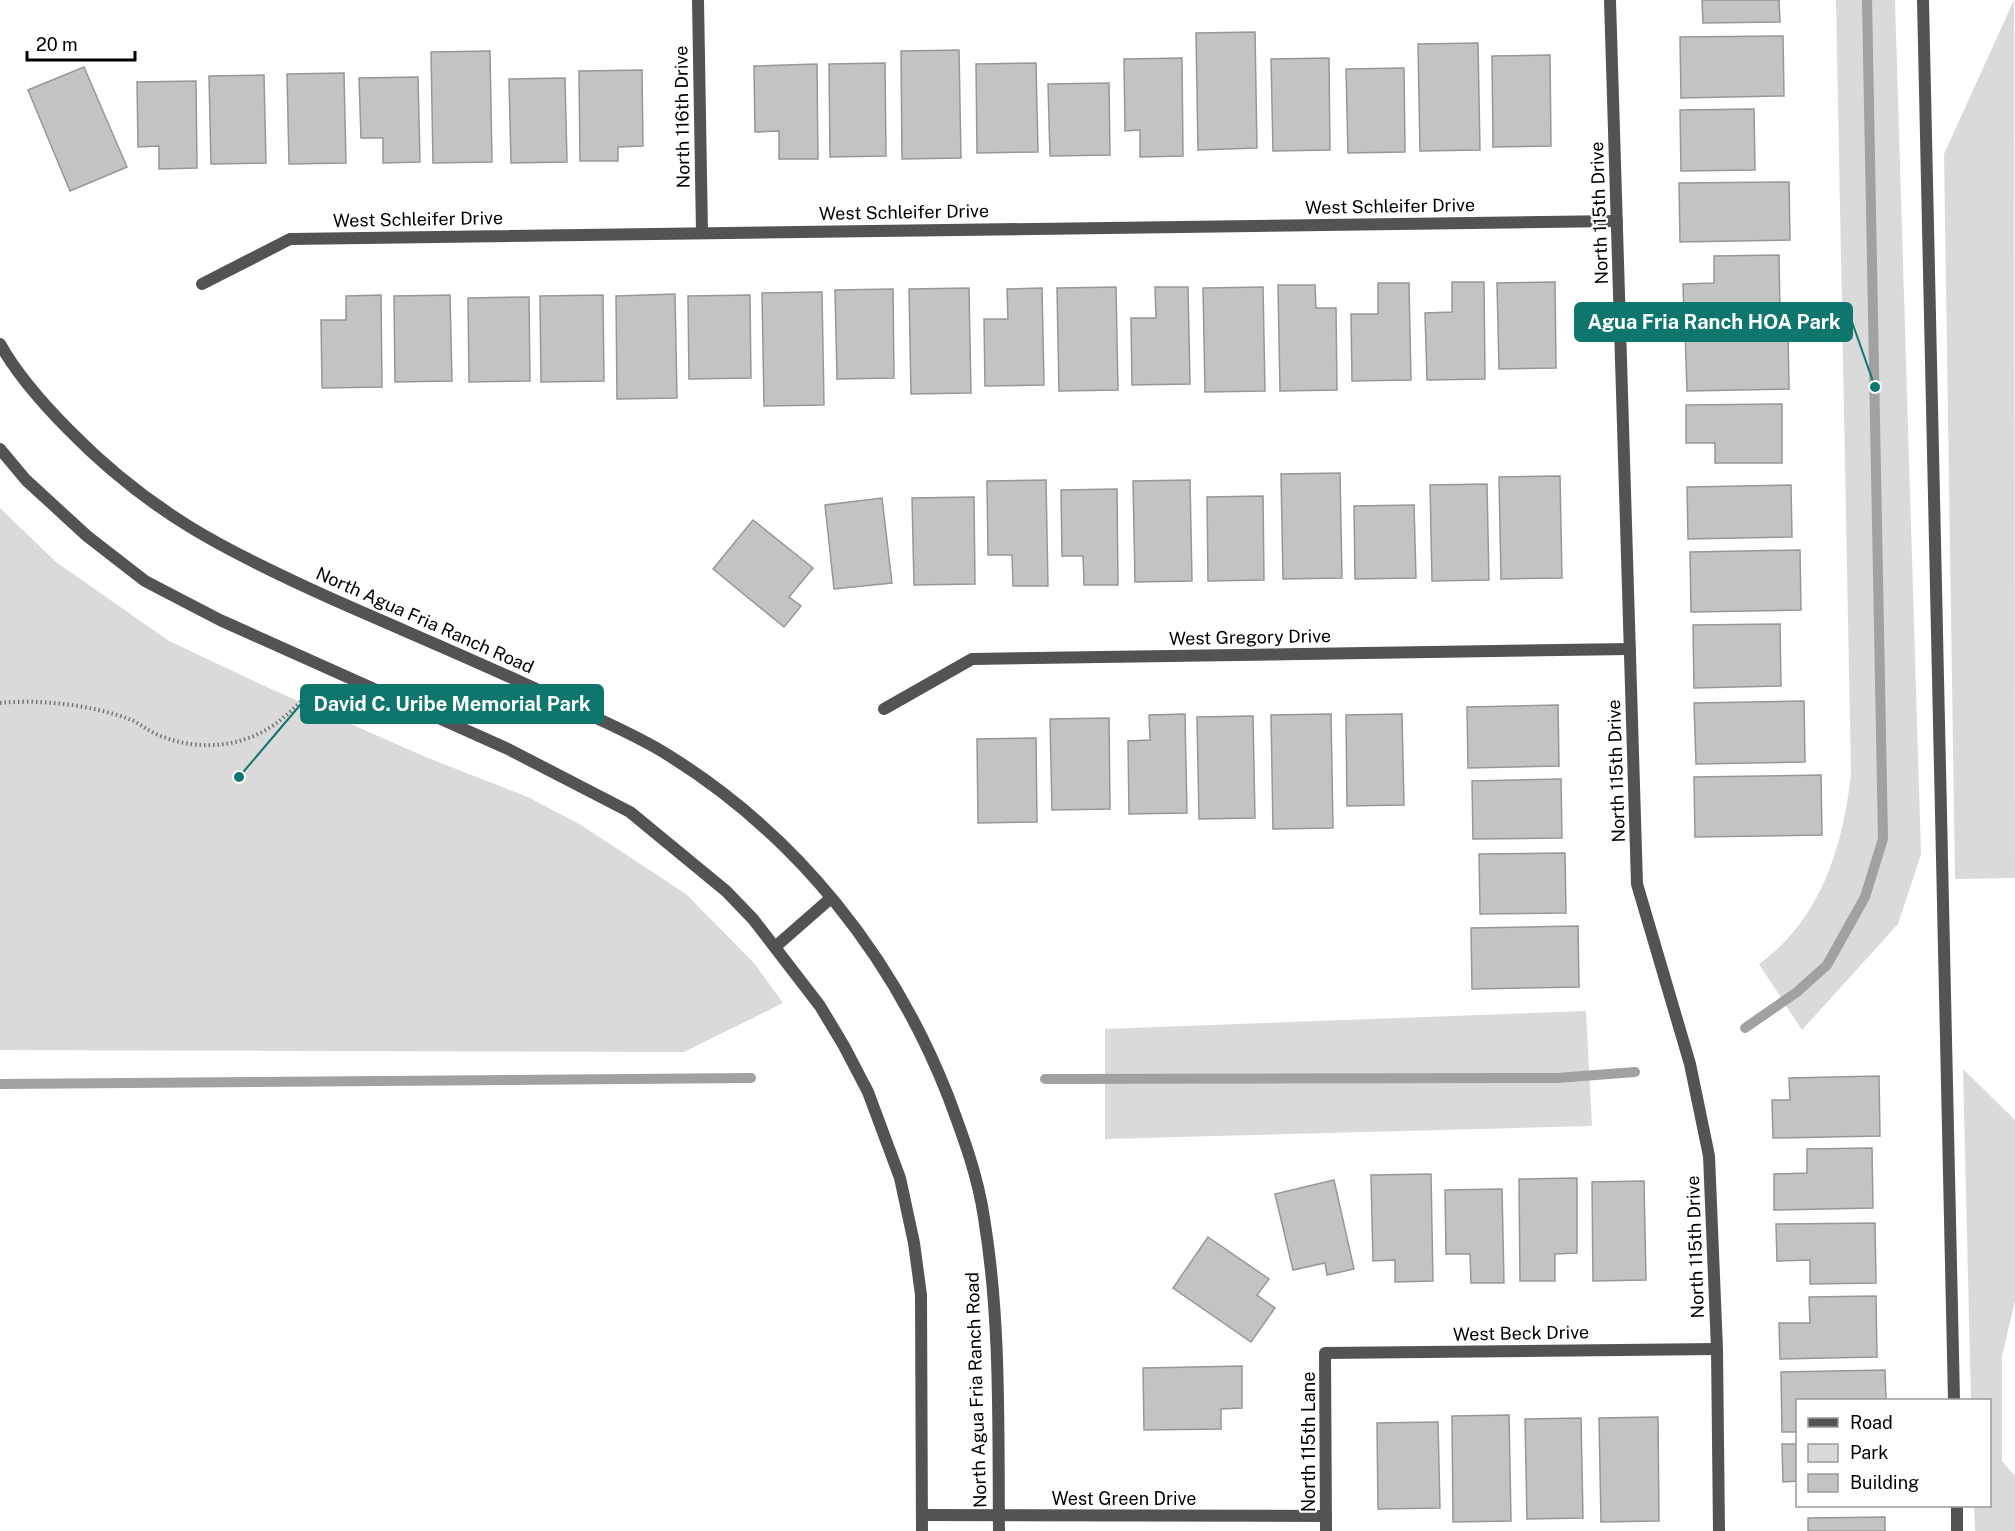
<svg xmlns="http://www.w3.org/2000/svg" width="2015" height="1531" font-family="'Public Sans',sans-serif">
	<rect width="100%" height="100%" fill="#fff"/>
	<g fill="#dadada">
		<path d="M1836 0H1895L1921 854 1898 924 1802 1030 1759 964C1821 920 1843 846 1851 774Z"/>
		<polygon points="2014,0 2015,878 1955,879 1944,154"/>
		<polygon points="0,508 56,562 169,641 271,689 428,758 528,797 581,825 686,894 754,963 783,1003 684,1052 0,1050"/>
		<polygon points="1586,1011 1592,1126 1105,1139 1105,1029"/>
		<polygon points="1963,1069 2015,1120 2015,1301 2002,1356 2002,1461 2015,1476 2015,1531 1975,1531 1974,1506 1990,1506 1990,1400 1971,1400"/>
	</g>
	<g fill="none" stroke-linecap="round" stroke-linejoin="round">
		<g stroke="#a1a1a1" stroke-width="10">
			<polyline points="1745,1028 1797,992 1827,965 1865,897 1883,839 1867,0"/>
			<polyline points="1045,1079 1557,1078 1635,1072"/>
			<polyline points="0,1084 751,1078"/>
		</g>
	</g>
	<g fill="#c3c3c3" stroke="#979797" stroke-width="1.5">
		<polygon points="1702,0 1779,0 1780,22 1703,23"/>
		<polygon points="1255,32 1257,148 1198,150 1196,33"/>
		<polygon points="1783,36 1784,96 1681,98 1680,37"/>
		<polygon points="1478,43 1480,150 1420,151 1418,44"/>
		<polygon points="959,50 961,158 902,159 901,51"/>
		<polygon points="490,51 492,162 433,163 431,52"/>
		<polygon points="1550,55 1551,146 1493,147 1492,56"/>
		<polygon points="1182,58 1183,156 1140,157 1140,130 1125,131 1124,59"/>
		<polygon points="1329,58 1330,150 1273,151 1271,59"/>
		<polygon points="885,63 886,156 830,157 829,64"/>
		<polygon points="1036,63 1038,152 977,153 976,64"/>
		<polygon points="817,64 818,159 779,159 779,131 755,132 754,66"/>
		<polygon points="84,67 127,167 70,191 28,90"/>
		<polygon points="1404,68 1405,152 1348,153 1346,69"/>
		<polygon points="642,70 643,146 618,147 618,161 580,161 579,71"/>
		<polygon points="344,73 346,163 289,164 287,74"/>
		<polygon points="264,75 266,163 211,164 209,76"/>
		<polygon points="418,77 420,162 383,163 383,138 361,138 359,78"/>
		<polygon points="565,78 567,162 511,163 509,79"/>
		<polygon points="196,81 197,168 159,169 159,146 138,147 137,82"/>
		<polygon points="1109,83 1110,155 1050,156 1048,84"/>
		<polygon points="1754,109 1755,170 1681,171 1680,110"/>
		<polygon points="1789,182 1790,240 1680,242 1679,183"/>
		<polygon points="1779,255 1780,316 1684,318 1683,284 1714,283 1714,256"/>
		<polygon points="1452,282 1484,282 1485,379 1427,380 1425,313 1452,312"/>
		<polygon points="1555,282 1556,368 1499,369 1497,283"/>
		<polygon points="1378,283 1409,283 1411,380 1352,381 1351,314 1378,314"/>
		<polygon points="1278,285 1315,285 1316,308 1336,308 1337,390 1280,391"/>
		<polygon points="1116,287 1118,390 1059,391 1057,288"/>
		<polygon points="1155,287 1188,287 1190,384 1132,385 1131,318 1156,318"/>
		<polygon points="1263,287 1265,391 1205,392 1203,288"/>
		<polygon points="969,288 971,393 911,394 909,289"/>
		<polygon points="1042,288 1044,385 985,386 984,319 1008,319 1007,289"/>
		<polygon points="893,289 894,378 837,379 835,290"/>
		<polygon points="822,292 824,405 764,406 762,293"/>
		<polygon points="675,294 677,398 617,399 616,296"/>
		<polygon points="381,295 382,387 322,388 321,320 346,320 346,296"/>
		<polygon points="450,295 452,381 395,382 394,296"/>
		<polygon points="603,295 604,381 541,382 540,296"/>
		<polygon points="750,295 751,378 689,379 688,296"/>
		<polygon points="529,297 530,381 469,382 468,298"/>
		<polygon points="1788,329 1789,389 1687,391 1685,331"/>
		<polygon points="1782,404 1782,463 1715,463 1715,443 1686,443 1686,405"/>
		<polygon points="1340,473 1342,578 1283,579 1281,474"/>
		<polygon points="1560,476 1562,578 1501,579 1499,477"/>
		<polygon points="1046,480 1048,586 1013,586 1012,555 988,555 987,481"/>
		<polygon points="1190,480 1192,581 1135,582 1133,481"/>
		<polygon points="1487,484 1489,580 1432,581 1430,485"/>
		<polygon points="1791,485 1792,537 1688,539 1687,487"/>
		<polygon points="1117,489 1118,585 1084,585 1083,556 1062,556 1061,490"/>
		<polygon points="1263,496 1264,580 1208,581 1207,497"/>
		<polygon points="974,497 975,584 914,585 912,498"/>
		<polygon points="882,498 892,583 834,589 825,505"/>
		<polygon points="1414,505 1416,578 1355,579 1354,506"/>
		<polygon points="753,520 813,568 789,597 801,606 784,627 713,569"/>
		<polygon points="1800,550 1801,610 1691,612 1690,552"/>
		<polygon points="1780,624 1781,686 1694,688 1693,625"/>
		<polygon points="1804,701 1805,762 1696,764 1694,703"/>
		<polygon points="1558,705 1559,766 1468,768 1467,707"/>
		<polygon points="1185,714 1187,813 1129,814 1128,741 1150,740 1149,715"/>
		<polygon points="1331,714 1333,828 1273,829 1271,715"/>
		<polygon points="1402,714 1404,805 1347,806 1346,715"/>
		<polygon points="1253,716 1255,818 1199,819 1197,717"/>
		<polygon points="1109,718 1110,809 1052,810 1050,719"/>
		<polygon points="1036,738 1037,822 978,823 977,739"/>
		<polygon points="1821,775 1822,835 1695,837 1694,777"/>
		<polygon points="1561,779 1562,838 1473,839 1472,781"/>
		<polygon points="1565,853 1566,913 1480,914 1479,854"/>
		<polygon points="1578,926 1579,987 1472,989 1471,928"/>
		<polygon points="1879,1076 1880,1136 1773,1138 1772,1100 1790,1100 1789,1078"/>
		<polygon points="1872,1148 1873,1208 1774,1210 1774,1174 1807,1173 1807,1149"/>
		<polygon points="1431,1174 1433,1281 1395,1282 1395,1260 1373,1261 1371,1175"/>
		<polygon points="1577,1178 1577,1253 1555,1254 1555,1281 1520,1281 1519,1179"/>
		<polygon points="1334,1180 1354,1269 1327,1275 1325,1263 1293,1270 1275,1194"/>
		<polygon points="1644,1181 1646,1280 1593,1281 1592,1182"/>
		<polygon points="1502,1189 1504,1283 1471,1283 1470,1254 1446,1254 1445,1190"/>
		<polygon points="1875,1223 1876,1283 1810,1284 1810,1260 1777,1261 1776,1224"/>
		<polygon points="1208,1237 1269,1279 1257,1295 1275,1308 1251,1342 1173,1288"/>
		<polygon points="1876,1296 1877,1357 1780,1359 1779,1323 1810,1323 1809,1297"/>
		<polygon points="1242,1366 1242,1408 1221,1409 1221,1429 1144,1430 1143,1368"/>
		<polygon points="1885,1370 1886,1400 1798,1400 1798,1432 1782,1432 1781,1372"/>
		<polygon points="1509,1415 1511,1521 1453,1522 1452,1416"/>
		<polygon points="1658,1417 1659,1521 1601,1522 1599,1418"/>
		<polygon points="1581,1418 1583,1518 1527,1519 1525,1419"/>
		<polygon points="1438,1422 1440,1508 1378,1509 1377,1423"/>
		<polygon points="1782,1444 1798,1444 1798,1481 1783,1482"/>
		<polygon points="1885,1517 1885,1531 1808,1531 1808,1518"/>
	</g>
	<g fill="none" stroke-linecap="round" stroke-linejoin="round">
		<path stroke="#757575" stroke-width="4" stroke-dasharray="1.5 3" stroke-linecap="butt" d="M0 703C42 699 92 705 132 720 140 724 147 730 156 734 194 751 239 749 274 725 289 714 302 700 315 688"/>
		<g stroke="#535353" stroke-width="12">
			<polyline points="1923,0 1954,1400"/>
			<polyline points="1957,1506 1957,1531"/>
		</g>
		<g stroke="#535353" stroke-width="12">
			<polyline points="698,0 702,233"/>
			<polyline points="1610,0 1637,884 1690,1064 1709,1156 1717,1349 1719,1531"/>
			<polyline points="202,284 290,239 1617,221"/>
			<polyline points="884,709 972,659 1630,649"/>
			<polyline points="922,1515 1326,1516"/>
			<polyline points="1326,1531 1325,1353 1717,1349"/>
		</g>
		<g stroke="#535353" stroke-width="12">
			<path d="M0 344C18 376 43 404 69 430 150 513 226 551 330 598 413 635 497 669 578 709 608 724 640 737 668 755 797 835 893 956 948 1096 963 1136 978 1176 984 1218 1001 1321 998 1427 999 1531"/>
			<polyline points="0,449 26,480 87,536 145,581 220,620 508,749 630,812 726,891 753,919 820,1006 844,1046 868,1092 900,1178 914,1243 921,1295 922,1531"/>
			<polyline points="775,947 831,898"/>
		</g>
	</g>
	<g text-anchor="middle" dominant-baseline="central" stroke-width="4.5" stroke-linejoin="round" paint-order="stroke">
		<g font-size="18" fill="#000" stroke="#fff">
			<text transform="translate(682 117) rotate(-91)">North 116th Drive</text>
			<text transform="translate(1390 206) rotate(-1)">West Schleifer Drive</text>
			<text transform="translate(904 212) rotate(-1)">West Schleifer Drive</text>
			<text transform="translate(1599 213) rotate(-92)">North 115th Drive</text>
			<text transform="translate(418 219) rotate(-1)">West Schleifer Drive</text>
			<text transform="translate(425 620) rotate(24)">North Agua Fria Ranch Road</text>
			<text transform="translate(1250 637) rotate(-1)">West Gregory Drive</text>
			<text transform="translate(1616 771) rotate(-92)">North 115th Drive</text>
			<text transform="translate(1695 1247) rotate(-92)">North 115th Drive</text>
			<text transform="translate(1521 1333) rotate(-1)">West Beck Drive</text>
			<text transform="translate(976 1390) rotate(-92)">North Agua Fria Ranch Road</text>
			<text transform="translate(1308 1442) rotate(-90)">North 115th Lane</text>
			<text x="1124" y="1498">West Green Drive</text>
		</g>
	</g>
	<path fill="none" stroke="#0f766e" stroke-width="2" d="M1875 387L1852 322M239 777L301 704"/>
	<g fill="#0f766e" stroke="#fff" stroke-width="2">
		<circle cx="1875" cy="387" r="6"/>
		<circle cx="239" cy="777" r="6"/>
	</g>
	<g fill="#0f766e" stroke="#0f766e" stroke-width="2">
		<rect x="1575" y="303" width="277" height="38" rx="6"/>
		<rect x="301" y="685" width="302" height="38" rx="6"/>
	</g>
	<g font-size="20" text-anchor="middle" font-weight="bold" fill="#fff">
		<text x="1714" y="329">Agua Fria Ranch HOA Park</text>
		<text x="452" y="711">David C. Uribe Memorial Park</text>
	</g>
	<rect x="1796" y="1399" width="195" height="108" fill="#ffffff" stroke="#999999" stroke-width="1.5"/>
	<rect x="1808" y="1418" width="30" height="9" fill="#535353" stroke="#999999" stroke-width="1.5"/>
	<text x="1850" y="1429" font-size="18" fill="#000000">Road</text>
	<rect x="1808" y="1444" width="30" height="18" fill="#dadada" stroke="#999999" stroke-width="1.5"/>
	<text x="1850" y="1459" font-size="18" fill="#000000">Park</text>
	<rect x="1808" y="1474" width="30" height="18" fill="#c3c3c3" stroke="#999999" stroke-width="1.5"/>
	<text x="1850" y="1489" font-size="18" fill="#000000">Building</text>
	<path d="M27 51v9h108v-9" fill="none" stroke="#000000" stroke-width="3"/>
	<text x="36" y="51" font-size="18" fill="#000000" stroke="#ffffff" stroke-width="4.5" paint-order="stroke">20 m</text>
</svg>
